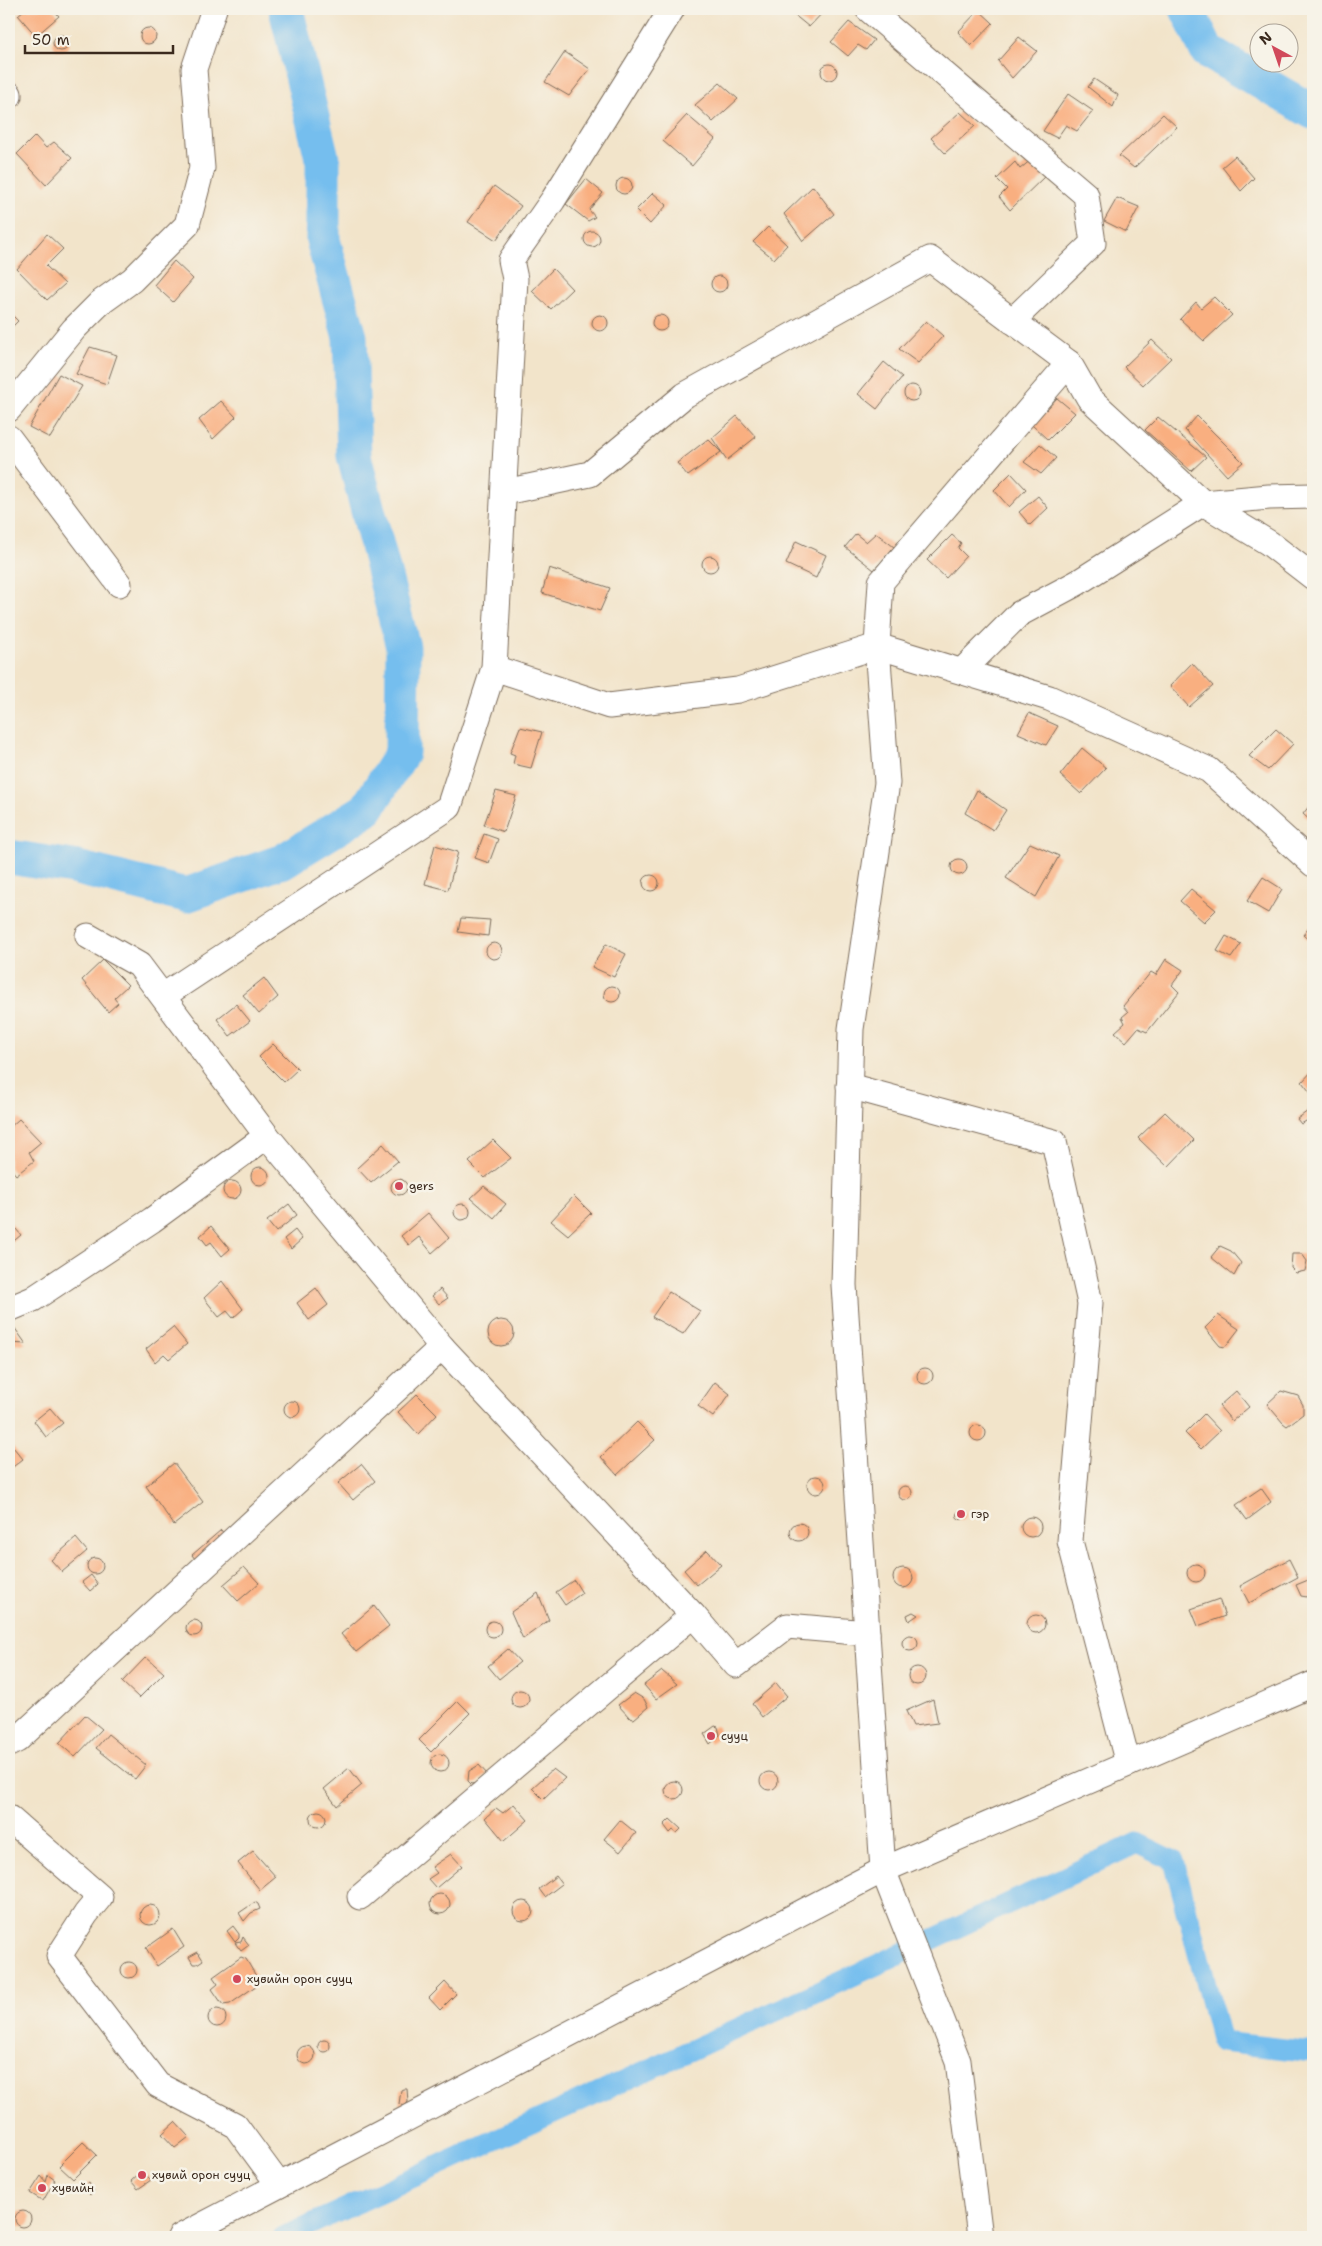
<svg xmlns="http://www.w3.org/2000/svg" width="1322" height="2246" font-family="'Shantell Sans',sans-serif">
	<rect width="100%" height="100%" fill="#f7f3e8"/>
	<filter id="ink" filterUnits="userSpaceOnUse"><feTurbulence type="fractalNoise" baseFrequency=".02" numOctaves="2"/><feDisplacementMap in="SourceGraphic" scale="10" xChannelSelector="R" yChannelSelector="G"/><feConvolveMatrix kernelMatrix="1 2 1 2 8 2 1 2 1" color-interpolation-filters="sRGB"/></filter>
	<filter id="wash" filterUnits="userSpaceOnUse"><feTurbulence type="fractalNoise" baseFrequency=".0096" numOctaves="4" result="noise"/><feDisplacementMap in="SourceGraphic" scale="20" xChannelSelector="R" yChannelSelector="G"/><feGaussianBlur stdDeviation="1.12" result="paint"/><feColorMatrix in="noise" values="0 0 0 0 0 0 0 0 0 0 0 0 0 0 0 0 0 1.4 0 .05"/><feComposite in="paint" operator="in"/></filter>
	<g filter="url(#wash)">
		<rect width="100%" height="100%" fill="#f2e4ca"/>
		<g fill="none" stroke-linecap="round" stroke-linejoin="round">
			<polyline stroke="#75beee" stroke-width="21" points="283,2237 931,1940 1137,1843 1174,1861 1221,2042 1313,2052"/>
			<g stroke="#75beee" stroke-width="35">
				<polyline points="1187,9 1207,51 1313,112"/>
				<polyline points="9,857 73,867 186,895 283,861 366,810 402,753 403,647 354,456 350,337 323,240 323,162 286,9"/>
			</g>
		</g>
		<g id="blocks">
			<g fill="#f9af80">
				<polygon points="25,9 53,9 59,16 36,36 18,15"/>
				<polygon points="787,9 826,9 809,27"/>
				<polygon points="979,10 993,23 971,46 958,32"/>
				<polygon points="849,22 874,40 866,50 858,45 848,56 831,42"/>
				<circle cx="148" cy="36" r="8"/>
				<circle cx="61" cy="43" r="8"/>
				<polygon points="1019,37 1037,51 1012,78 998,61"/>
				<polygon points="565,52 590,69 569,96 545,82"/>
				<circle cx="829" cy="72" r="8"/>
				<polygon points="1094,79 1118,95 1113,107 1088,87"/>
				<polygon points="720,83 738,99 713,122 695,105"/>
				<polygon points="1068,94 1093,111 1077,131 1066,125 1057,138 1043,131"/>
				<polygon points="960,112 975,126 945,153 931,138"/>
				<polygon points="1163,114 1177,127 1134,168 1119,156"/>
				<polygon points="687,115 715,139 692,166 663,141"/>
				<polygon points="35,136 46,148 54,142 72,158 46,185 17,154"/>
				<polygon points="1235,156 1254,178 1241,191 1222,167"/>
				<polygon points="1032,159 1046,175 1010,210 999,197 1007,189 997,179 1015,162 1020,169"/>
				<circle cx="624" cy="186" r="8"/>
				<polygon points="586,179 603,193 589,210 595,217 588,221 566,204"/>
				<polygon points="494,186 521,206 496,240 468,222"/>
				<polygon points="813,186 834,214 803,241 784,214"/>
				<polygon points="653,193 667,205 650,224 636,210"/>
				<polygon points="1117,198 1139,207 1126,232 1104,221"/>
				<polygon points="768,227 787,245 774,259 753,242"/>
				<circle cx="592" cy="239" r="8"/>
				<polygon points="47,234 63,249 46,266 65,284 47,300 17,269"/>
				<polygon points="174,261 193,279 173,302 154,285"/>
				<polygon points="553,269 572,289 551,309 532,291"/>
				<circle cx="719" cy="284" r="8"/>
				<polygon points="1214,297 1232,315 1204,341 1180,319 1196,302 1201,308"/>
				<polygon points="9,312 18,321 9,330"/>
				<circle cx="600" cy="323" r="8"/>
				<circle cx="660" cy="323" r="8"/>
				<polygon points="926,321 943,336 918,363 899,349"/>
				<polygon points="1152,340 1171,358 1143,385 1124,367"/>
				<polygon points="90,347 117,355 107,384 76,374"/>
				<polygon points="884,362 902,377 877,409 858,394"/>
				<polygon points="59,374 82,386 50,438 29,427"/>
				<circle cx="912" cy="393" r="8"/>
				<polygon points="1057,398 1075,413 1048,440 1032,425"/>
				<polygon points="221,401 236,417 213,439 199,420"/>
				<polygon points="737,416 756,437 727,460 712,438"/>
				<polygon points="1197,416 1243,462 1227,476 1185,430"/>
				<polygon points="1158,417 1206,457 1191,471 1145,430"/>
				<polygon points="708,439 721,452 688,476 677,463"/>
				<polygon points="1040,444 1056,458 1041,474 1024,462"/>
				<polygon points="1011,473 1026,489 1009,507 994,490"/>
				<polygon points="1038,496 1048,508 1030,525 1019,512"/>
				<polygon points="876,533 894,547 874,570 845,547 856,534 866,542"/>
				<polygon points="952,535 961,543 958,548 966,556 946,578 927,560"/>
				<polygon points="796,541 826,555 816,578 786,564"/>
				<circle cx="710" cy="564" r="8"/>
				<polygon points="549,568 610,588 600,611 542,593"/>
				<polygon points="1192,663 1213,686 1189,707 1170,686"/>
				<polygon points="1029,713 1058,726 1046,745 1018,733"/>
				<polygon points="520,727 542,732 531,768 513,764 515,755 510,753"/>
				<polygon points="1276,729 1293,744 1268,770 1249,756"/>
				<polygon points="1082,748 1106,768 1081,794 1060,775"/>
				<polygon points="977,790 1006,810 993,830 965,813"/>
				<polygon points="496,791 516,796 504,832 484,825"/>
				<polygon points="1313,801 1313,823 1303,814"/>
				<polygon points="484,834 498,839 489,863 475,858"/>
				<polygon points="1030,843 1059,856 1036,897 1006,878"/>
				<polygon points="435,845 458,852 448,890 425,884"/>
				<circle cx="959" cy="867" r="8"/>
				<circle cx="651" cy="883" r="8"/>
				<polygon points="1263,877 1282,889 1268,913 1247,901"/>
				<polygon points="1191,889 1216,910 1204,922 1180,901"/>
				<polygon points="461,918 490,920 488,936 458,932"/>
				<polygon points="1313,923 1313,944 1303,935"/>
				<polygon points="1226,936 1241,944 1231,958 1217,951"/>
				<circle cx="494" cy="951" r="8"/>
				<polygon points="606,944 626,954 614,977 592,967"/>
				<polygon points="1166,959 1183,970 1172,985 1179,992 1147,1032 1138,1028 1126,1042 1115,1032 1125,1023 1122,1017 1128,1012 1123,1006 1151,972 1156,975"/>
				<polygon points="103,960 128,985 114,998 118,1003 108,1012 82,980"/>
				<polygon points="264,978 278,997 259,1014 243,995"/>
				<circle cx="612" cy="994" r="8"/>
				<polygon points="236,1004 250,1021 230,1036 217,1019"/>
				<polygon points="273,1044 298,1069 284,1082 259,1057"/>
				<polygon points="1313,1070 1313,1096 1302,1082"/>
				<polygon points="1312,1108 1313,1117 1301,1124 1297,1119"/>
				<polygon points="1165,1112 1194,1140 1168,1167 1138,1138"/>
				<polygon points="19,1119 41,1142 29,1152 34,1161 16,1175 9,1167 9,1128"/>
				<polygon points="493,1140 511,1158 485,1178 469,1162"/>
				<polygon points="383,1144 398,1161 371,1183 357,1168"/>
				<circle cx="260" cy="1176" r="9"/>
				<circle cx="399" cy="1187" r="8"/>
				<circle cx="232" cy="1190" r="9"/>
				<polygon points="484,1186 506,1204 494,1218 471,1198"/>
				<polygon points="574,1196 591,1213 568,1235 551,1221"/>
				<circle cx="462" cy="1212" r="8"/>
				<polygon points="289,1204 297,1215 276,1232 267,1221"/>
				<polygon points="428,1213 449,1238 432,1253 419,1237 409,1245 401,1236"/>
				<polygon points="11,1223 21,1235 9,1245 9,1224"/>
				<polygon points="211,1226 230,1249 222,1256 211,1242 207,1245 200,1236"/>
				<polygon points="295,1230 302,1239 291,1249 284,1239"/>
				<polygon points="1220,1246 1231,1251 1241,1263 1234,1276 1211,1257"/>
				<polygon points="1292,1254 1302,1254 1307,1261 1305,1271 1296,1273 1291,1268"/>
				<polygon points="222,1281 243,1309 233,1318 227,1311 219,1317 204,1298"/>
				<polygon points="316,1288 328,1305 309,1320 297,1303"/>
				<polygon points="440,1289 448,1298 439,1304 432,1296"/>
				<polygon points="669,1292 700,1311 683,1334 652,1317"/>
				<polygon points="1218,1315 1239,1329 1225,1347 1220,1346 1205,1328"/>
				<polygon points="9,1320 26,1344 9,1343"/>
				<circle cx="501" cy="1333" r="13"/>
				<polygon points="173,1327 187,1344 169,1359 164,1354 155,1362 146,1349"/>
				<circle cx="925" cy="1376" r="8"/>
				<polygon points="715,1382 730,1394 713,1417 698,1406"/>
				<polygon points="1236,1391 1249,1407 1232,1421 1219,1406"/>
				<polygon points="1281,1391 1298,1396 1303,1405 1303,1414 1287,1426 1283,1423 1267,1404"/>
				<polygon points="417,1394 437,1414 418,1434 398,1412"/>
				<circle cx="292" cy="1409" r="8"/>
				<polygon points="50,1408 63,1423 46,1437 34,1421"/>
				<polygon points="1204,1414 1220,1431 1201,1449 1185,1433"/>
				<polygon points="637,1422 655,1440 617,1475 601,1457"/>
				<circle cx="978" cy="1433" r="8"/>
				<polygon points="13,1447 23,1459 9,1470 9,1450"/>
				<polygon points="174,1463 203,1502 174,1525 146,1486"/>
				<polygon points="361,1464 375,1481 353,1500 338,1483"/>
				<circle cx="816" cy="1485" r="9"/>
				<circle cx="905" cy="1493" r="7"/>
				<polygon points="1261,1488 1271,1502 1247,1520 1236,1505"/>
				<circle cx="961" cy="1515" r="4.5"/>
				<circle cx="1031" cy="1527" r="10"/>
				<circle cx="799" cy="1532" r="9"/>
				<polygon points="221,1530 228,1539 199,1564 192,1555"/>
				<polygon points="76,1538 87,1551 62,1572 51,1560"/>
				<polygon points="707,1550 721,1565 697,1585 684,1570"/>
				<circle cx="95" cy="1566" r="8"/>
				<polygon points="1289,1559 1298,1577 1249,1603 1240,1586"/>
				<circle cx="1196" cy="1573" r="9"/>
				<polygon points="244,1567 259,1583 238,1601 223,1585"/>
				<circle cx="903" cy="1578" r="10"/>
				<polygon points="91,1575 98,1584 90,1591 82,1582"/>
				<polygon points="1313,1578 1313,1598 1301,1596 1296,1585"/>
				<polygon points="574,1580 582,1593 565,1605 556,1592"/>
				<polygon points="538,1593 549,1620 523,1639 511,1612"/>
				<polygon points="1219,1599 1225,1616 1198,1626 1191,1609"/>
				<polygon points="374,1606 389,1626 356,1652 341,1634"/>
				<polygon points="913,1612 918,1615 909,1621 907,1615"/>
				<circle cx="1036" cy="1624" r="9"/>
				<circle cx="194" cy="1628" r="8"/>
				<circle cx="493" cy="1629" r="8"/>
				<circle cx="910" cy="1643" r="8"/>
				<polygon points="508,1649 520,1662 499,1679 488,1666"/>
				<polygon points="146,1657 164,1673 139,1698 122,1682"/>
				<circle cx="917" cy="1676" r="9"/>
				<polygon points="662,1671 677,1684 656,1699 644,1685"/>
				<polygon points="776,1683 787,1696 762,1717 752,1704"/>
				<circle cx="520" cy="1699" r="9"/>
				<polygon points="634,1693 644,1699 648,1707 634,1719 630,1718 618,1705"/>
				<polygon points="933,1699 938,1723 913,1726 906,1711"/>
				<polygon points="458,1701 470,1713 431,1752 419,1740"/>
				<polygon points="85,1715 102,1729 75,1757 59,1743"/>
				<polygon points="715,1726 718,1727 720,1735 710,1744 704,1734"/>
				<polygon points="108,1734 146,1765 135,1779 96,1748"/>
				<circle cx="440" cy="1763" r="9"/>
				<polygon points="479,1765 487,1774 477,1783 471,1784 468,1781 469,1771"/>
				<polygon points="349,1768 362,1785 337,1806 324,1789"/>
				<polygon points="553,1769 565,1778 543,1799 532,1788"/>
				<circle cx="769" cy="1781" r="9"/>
				<circle cx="674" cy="1790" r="9"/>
				<polygon points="514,1804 528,1820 504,1841 485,1818 496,1808 503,1813"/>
				<circle cx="318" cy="1819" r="8"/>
				<polygon points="670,1819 681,1829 677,1833 673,1830 670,1833 664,1825"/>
				<polygon points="620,1820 636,1833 620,1852 604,1839"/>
				<polygon points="253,1851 276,1877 260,1890 238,1863"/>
				<polygon points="451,1854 462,1866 436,1888 428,1879 437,1873 432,1867"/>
				<polygon points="556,1876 562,1884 545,1897 539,1889"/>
				<circle cx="440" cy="1904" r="10"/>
				<circle cx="523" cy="1911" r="10"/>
				<polygon points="255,1902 258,1904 260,1909 251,1913 244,1921 239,1913"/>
				<circle cx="150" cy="1915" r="10"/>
				<polygon points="233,1926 239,1934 239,1938 235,1942 227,1931"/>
				<polygon points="173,1929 184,1947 157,1966 146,1948"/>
				<polygon points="243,1937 249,1945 241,1951 235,1943 241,1942"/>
				<polygon points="198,1952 203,1960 197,1964 193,1964 189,1957"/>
				<polygon points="241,1957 246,1959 260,1983 230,2004 223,2005 212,1989 218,1984 213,1977"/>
				<circle cx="129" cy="1970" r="8"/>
				<polygon points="445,1982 456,1994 440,2010 429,1998"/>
				<circle cx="217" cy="2018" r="9"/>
				<circle cx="324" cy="2046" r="6"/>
				<circle cx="306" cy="2055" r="9"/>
				<polygon points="403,2089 407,2089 408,2102 405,2106 399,2104 401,2090"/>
				<polygon points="175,2122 189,2137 175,2148 162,2134"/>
				<polygon points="83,2142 97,2155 73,2179 59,2166"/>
				<polygon points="142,2171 151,2180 138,2189 131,2181"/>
				<polygon points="48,2175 55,2180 43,2201 30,2193 41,2176 46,2182"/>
				<polygon points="89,2183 94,2191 90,2195 82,2187"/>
				<circle cx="23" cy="2219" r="8"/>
			</g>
		</g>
	</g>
	<g filter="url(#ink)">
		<use href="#blocks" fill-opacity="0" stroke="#7b6b5a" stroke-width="1"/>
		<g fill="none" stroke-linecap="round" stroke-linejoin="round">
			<defs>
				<g id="minor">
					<polyline points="868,9 1086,195 1093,243 1012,321"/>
					<polyline points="9,94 9,96"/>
					<polyline points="1069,363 881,582 877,646 1049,698 1209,770 1313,864"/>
					<polyline points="9,409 74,329 100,303 132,280 187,225 202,168 194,69 214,9"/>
					<polyline points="9,438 119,584"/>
					<polyline points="505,492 590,474 685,395 930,259 1069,363 1089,398 1203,503 1269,497 1313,496"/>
					<polyline points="494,668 515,279 511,260 553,200 672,9"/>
					<polyline points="962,671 1019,614 1077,583 1203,503 1269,543 1313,577"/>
					<polyline points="88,936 139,965 267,1136 442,1347 693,1615 736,1665 787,1626 867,1633 883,1870 958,2061 980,2237"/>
					<polyline points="163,996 449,807 494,668 609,706 738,690 877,646 887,783 851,1029 844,1285 867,1633"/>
					<polyline points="849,1086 1054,1142 1090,1303 1070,1541 1128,1764"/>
					<polyline points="9,1309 33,1299 152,1220 267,1136"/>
					<polyline points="9,1744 17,1740 442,1347"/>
					<polyline points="9,1818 100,1897 86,1914 59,1956 158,2085 235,2125 279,2185"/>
					<polyline points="360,1897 693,1615"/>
					<polyline points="180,2237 883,1870 1313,1684"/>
				</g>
			</defs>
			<use href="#minor" stroke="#7b6b5a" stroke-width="27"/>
			<use href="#minor" stroke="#fff" stroke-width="25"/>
		</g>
	</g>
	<g fill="#d1495b" stroke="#f7f3e8" stroke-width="2">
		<circle cx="399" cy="1186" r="5"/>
		<circle cx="961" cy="1514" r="5"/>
		<circle cx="711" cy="1736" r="5"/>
		<circle cx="237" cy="1979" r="5"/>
		<circle cx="142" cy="2175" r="5"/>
		<circle cx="42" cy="2188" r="5"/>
	</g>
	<g text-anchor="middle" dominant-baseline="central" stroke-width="5" stroke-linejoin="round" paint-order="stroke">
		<g font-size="12" fill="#3b2a1e" stroke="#f7f3e8" text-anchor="start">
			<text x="409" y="1186">gers</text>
			<text x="971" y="1514">гэр</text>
			<text x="721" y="1736">сууц</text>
			<text x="247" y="1979">хувийн орон сууц</text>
			<text x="152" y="2175">хувий орон сууц</text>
			<text x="52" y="2188">хувийн</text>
		</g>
	</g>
	<rect width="1322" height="2246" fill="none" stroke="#f7f3e8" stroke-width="30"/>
	<g transform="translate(1274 48) rotate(320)"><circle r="24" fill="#f7f3e8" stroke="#aca397"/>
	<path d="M0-4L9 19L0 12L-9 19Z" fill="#d1495b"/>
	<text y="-8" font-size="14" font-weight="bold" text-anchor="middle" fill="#3b2a1e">N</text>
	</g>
	<path d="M25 45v8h148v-8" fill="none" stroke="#3b2a1e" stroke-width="2.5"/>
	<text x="32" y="45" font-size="15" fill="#3b2a1e" stroke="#f7f3e8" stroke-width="4" paint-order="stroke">50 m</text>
</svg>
